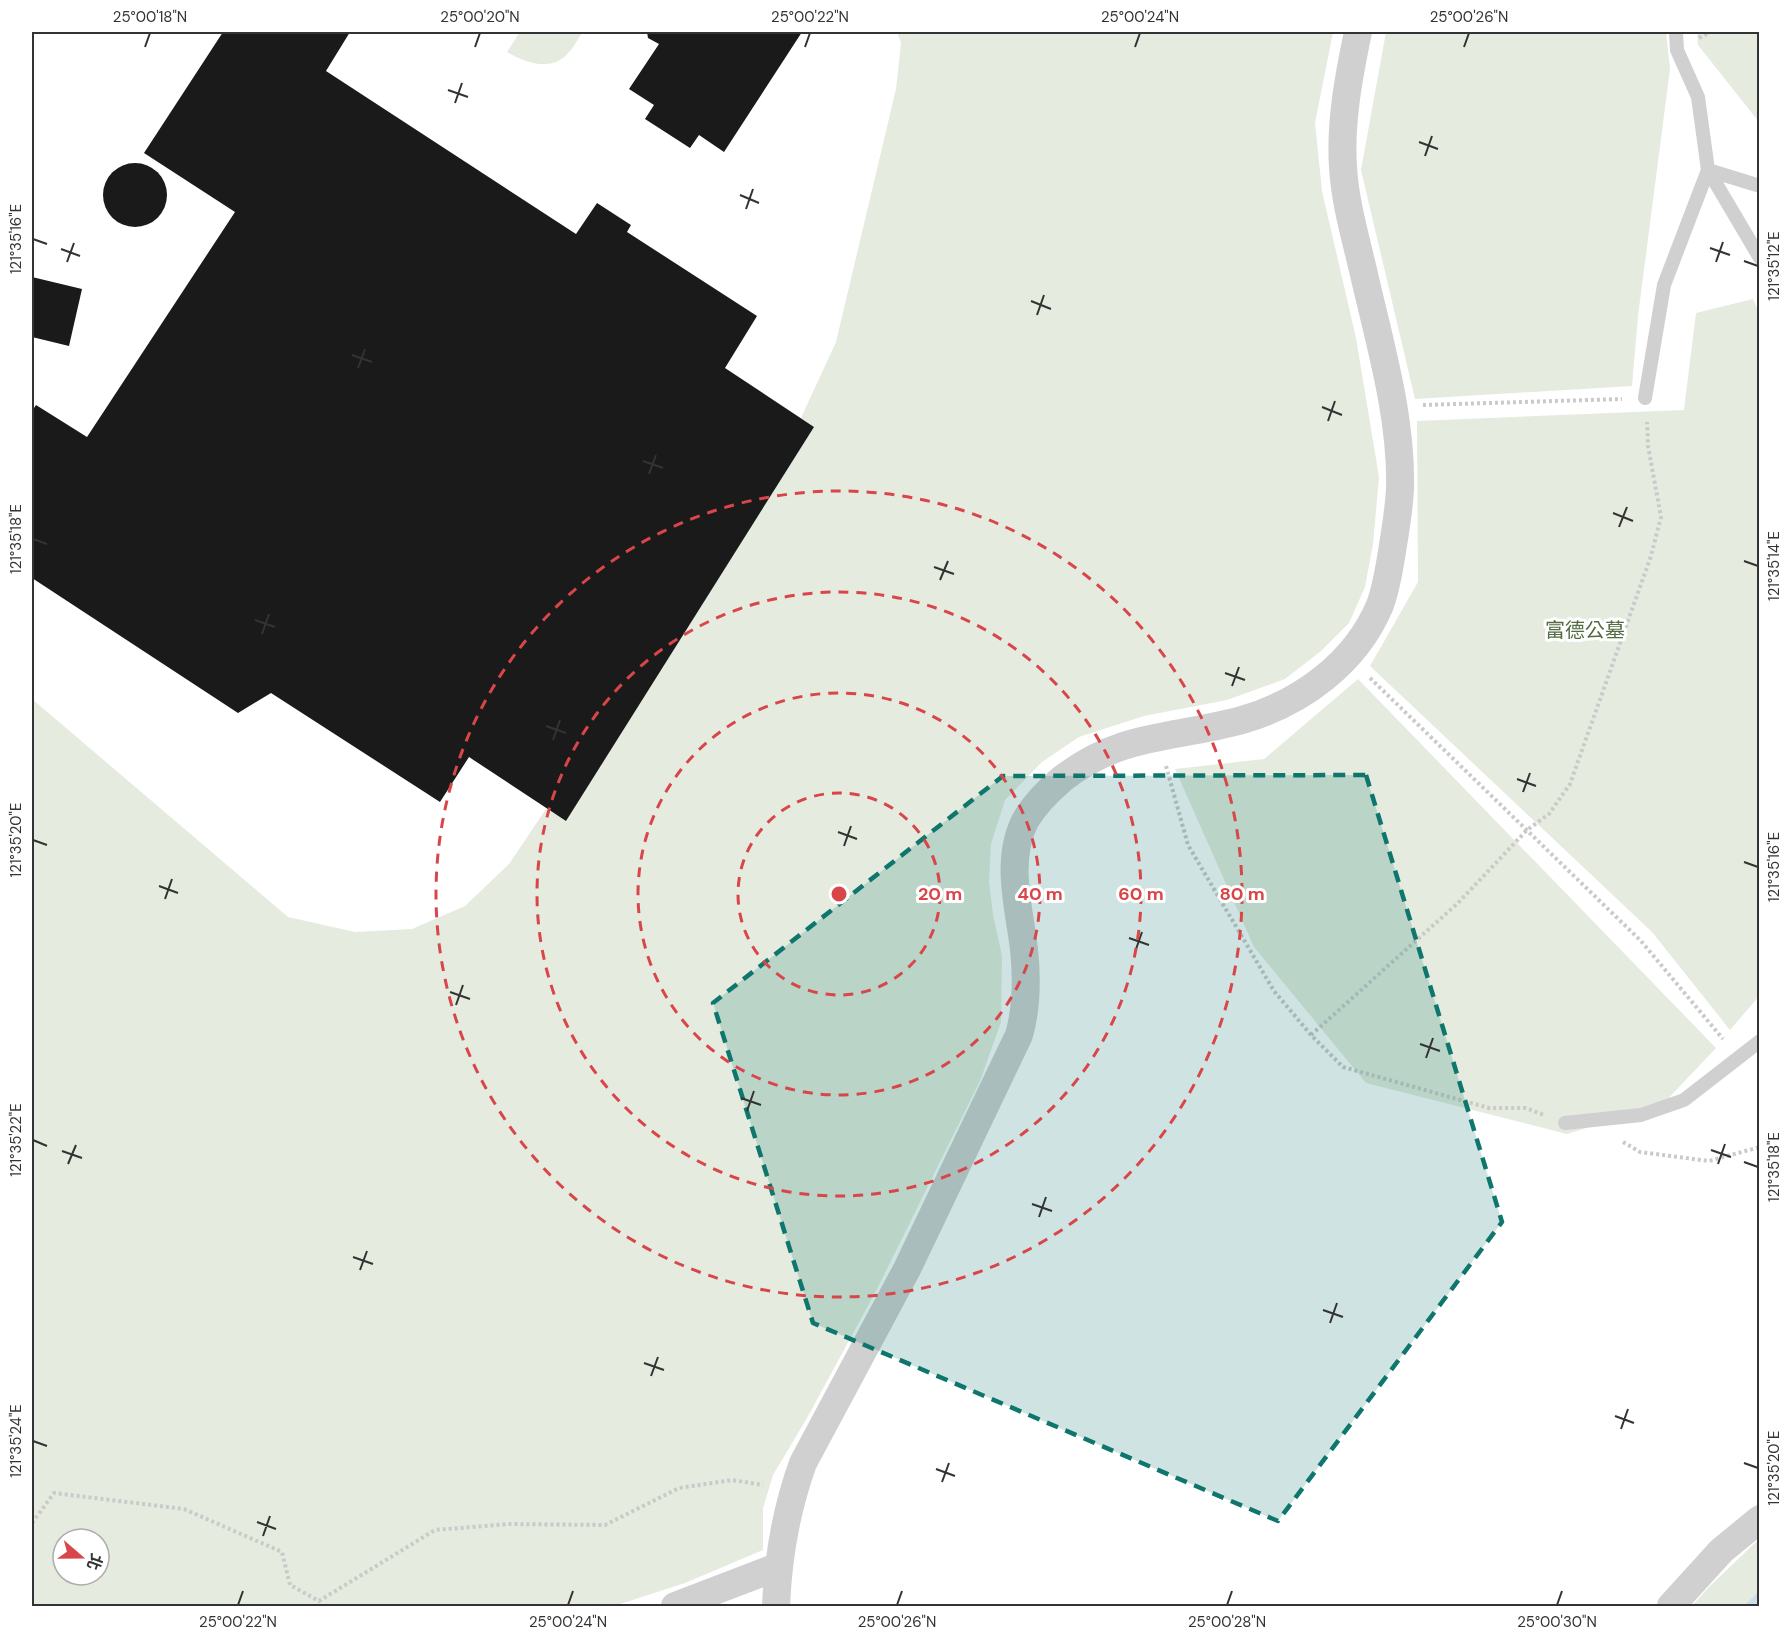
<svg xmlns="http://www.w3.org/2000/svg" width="1791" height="1638" font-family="'DM Sans','Noto Sans TC',sans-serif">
	<rect width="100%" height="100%" fill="#fff"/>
	<g fill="#e5ebdf" fill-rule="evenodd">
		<path d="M520 32H583C578 38 575 46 569 52 552 73 526 63 507 52Z"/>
		<path d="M897 32H1333L1315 123 1322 191 1356 338 1379 477 1373 544 1365 587 1349 623 1321 651 1285 679 1227 700 1144 716 1079 737 1042 762 1005 800 991 844 989 881 993 915 1002 956 1001 1022 980 1081 877 1289 807 1418 773 1475 763 1508V1550L685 1583 614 1606H32V699L288 917 355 932 412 929 465 906 509 864 546 809 566 820 814 427 801 418 836 342 896 89 901 43ZM63 1539H99V1575H63Z"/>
		<polygon points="1386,32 1666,32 1670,69 1638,316 1632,386 1415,399 1361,170"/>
		<polygon points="1697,32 1759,32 1759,122 1698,45"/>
		<polygon points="1753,299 1760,314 1760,995 1730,1030 1652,932 1370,666 1418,582 1417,421 1684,410 1696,313"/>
		<polygon points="1358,679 1716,1048 1663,1104 1567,1134 1366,1083 1254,947 1175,769 1264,759"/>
		<polygon points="1759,1539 1759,1606 1692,1606 1708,1588"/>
	</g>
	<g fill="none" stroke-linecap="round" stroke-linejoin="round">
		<polyline stroke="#cedee9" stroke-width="10" points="1751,1606 1760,1597"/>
	</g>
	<g fill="#1a1a1a">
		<polygon points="223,32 350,32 326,71 576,234 597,203 631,225 627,232 757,316 725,368 814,427 566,821 469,757 440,802 271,693 238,713 32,578 32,411 36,405 87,437 235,212 144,153"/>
		<polygon points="647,32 802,32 724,152 699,135 690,148 645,119 654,105 629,89 659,44 648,38"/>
		<circle cx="135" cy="195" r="32"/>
		<polygon points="32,277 82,289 69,346 32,337"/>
	</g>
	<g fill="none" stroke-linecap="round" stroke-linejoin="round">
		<g stroke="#cacaca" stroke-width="4" stroke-dasharray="3 3" stroke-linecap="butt">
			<polyline points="1699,38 1711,32"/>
			<polyline points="1423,405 1622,399"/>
			<polyline points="1370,678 1641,941 1723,1039"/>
			<polyline points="1166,766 1188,845 1274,991 1311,1035 1343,1067 1489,1108 1526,1108 1544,1115"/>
			<polyline points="1311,1035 1458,903 1527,830 1549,814 1570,784 1651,556 1661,517 1648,446 1647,422"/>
			<polyline points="1623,1142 1640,1152 1709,1161 1760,1147"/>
			<polyline points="32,1523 54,1493 184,1509 282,1552 290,1585 319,1601 435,1530 508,1524 605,1525 679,1488 732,1480 763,1485"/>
		</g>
		<g stroke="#d0d0d0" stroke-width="14">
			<polyline points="1760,186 1708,170 1760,258"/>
			<polyline points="1645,398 1664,285 1708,170 1698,97 1677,50 1676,32"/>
			<polyline points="1565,1123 1641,1115 1684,1100 1760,1041"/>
		</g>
		<g stroke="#d0d0d0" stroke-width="28">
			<polyline points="675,1606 777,1567"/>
			<path d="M776 1606C778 1557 786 1510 803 1463L907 1269 1019 1035C1027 1007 1027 978 1024 949 1019 907 1005 861 1025 821 1034 805 1048 791 1062 779 1122 732 1174 739 1242 720 1301 703 1356 663 1380 605 1387 586 1390 565 1393 545 1396 527 1399 508 1400 489 1402 416 1379 341 1363 270 1355 236 1345 202 1343 167 1340 122 1349 75 1358 32"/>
			<polyline points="1671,1606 1721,1551 1760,1519"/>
		</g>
	</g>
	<path fill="#0f766e" fill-opacity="0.2" stroke="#0f766e" stroke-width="4.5" stroke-dasharray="12 8" stroke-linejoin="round" d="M1366 775 1502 1222 1278 1521 813 1323 713 1003 1003 776Z"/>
	<path fill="none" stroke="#333" stroke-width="2" d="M145 47 150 33M475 47 480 33M805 47 810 33M1135 47 1140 33M1464 47 1469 33M448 90 468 97M455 103 462 83M1419 142 1438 149M1425 156 1432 136M740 195 759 203M746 209 753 189M33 239 47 244M1710 248 1730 255M61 249 80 256M1744 261 1758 266M67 262 74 243M1716 262 1723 242M1031 301 1051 309M1037 315 1044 295M352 355 372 362M358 368 365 349M1322 407 1342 415M1328 421 1335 401M643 461 663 468M649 474 656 455M1613 513 1633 521M1619 527 1627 507M33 539 47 544M1744 561 1758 566M934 567 954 574M940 580 948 561M255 620 275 627M262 634 269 614M1225 673 1245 680M1232 686 1239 667M546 726 566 733M553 740 560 720M1517 779 1536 786M1523 792 1530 773M838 832 857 839M33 840 47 845M844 846 851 826M1744 862 1758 867M159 886 178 893M165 899 172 879M1129 938 1149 945M1135 952 1142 932M450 992 470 999M456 1005 463 985M1420 1044 1440 1051M1426 1058 1433 1038M741 1098 761 1105M747 1111 754 1091M33 1140 47 1146M1711 1150 1731 1157M62 1151 82 1158M1744 1162 1758 1167M68 1164 76 1145M1718 1164 1725 1144M1032 1204 1052 1211M1039 1217 1046 1197M353 1257 373 1264M360 1270 367 1251M1323 1310 1343 1317M1330 1323 1337 1303M644 1363 664 1370M651 1376 658 1357M1615 1416 1634 1423M1621 1429 1628 1409M33 1441 47 1446M1744 1463 1758 1468M936 1469 955 1476M942 1482 949 1463M257 1522 276 1529M263 1536 270 1516M238 1605 243 1591M568 1605 573 1591M897 1605 902 1591M1227 1605 1232 1591M1557 1605 1562 1591"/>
	<g fill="none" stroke="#d84649" stroke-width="3" stroke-dasharray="10 8">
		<circle cx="839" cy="894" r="101"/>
		<circle cx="839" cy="894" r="201"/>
		<circle cx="839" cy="894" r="302"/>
		<circle cx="839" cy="894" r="403"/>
	</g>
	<g text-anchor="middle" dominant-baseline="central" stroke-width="6" stroke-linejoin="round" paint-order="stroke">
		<g font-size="20" fill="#536c43" stroke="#fff">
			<text x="1585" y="630">富德公墓</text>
		</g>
	</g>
	<circle cx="839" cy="894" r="9" fill="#d84649" stroke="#fff" stroke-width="3"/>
	<g font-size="18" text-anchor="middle" font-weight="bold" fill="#d84649" stroke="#fff" stroke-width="6" stroke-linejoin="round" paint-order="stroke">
		<text x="940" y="900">20 m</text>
		<text x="1040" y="900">40 m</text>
		<text x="1141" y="900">60 m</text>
		<text x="1242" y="900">80 m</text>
	</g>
	<rect width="1791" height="1638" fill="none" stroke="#ffffff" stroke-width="66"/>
	<g transform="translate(81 1557) rotate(110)"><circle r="28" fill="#ffffff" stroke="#adadad" stroke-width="1.5"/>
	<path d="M0-4.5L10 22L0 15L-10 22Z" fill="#d84649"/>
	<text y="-9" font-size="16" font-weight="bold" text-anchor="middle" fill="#333333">北</text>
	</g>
	<rect x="33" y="33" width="1725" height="1572" fill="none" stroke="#333" stroke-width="2"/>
	<g font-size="15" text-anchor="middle" fill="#333">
		<text x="150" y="22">25°00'18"N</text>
		<text x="480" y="22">25°00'20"N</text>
		<text x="810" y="22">25°00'22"N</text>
		<text x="1140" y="22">25°00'24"N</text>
		<text x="1469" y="22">25°00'26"N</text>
		<text transform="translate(16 239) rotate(-90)" y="5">121°35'16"E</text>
		<text transform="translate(1774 266) rotate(-90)" y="5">121°35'12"E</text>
		<text transform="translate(16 539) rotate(-90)" y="5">121°35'18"E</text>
		<text transform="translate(1774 566) rotate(-90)" y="5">121°35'14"E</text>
		<text transform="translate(16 840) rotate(-90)" y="5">121°35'20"E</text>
		<text transform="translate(1774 867) rotate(-90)" y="5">121°35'16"E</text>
		<text transform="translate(16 1140) rotate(-90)" y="5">121°35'22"E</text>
		<text transform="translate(1774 1167) rotate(-90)" y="5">121°35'18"E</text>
		<text transform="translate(16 1441) rotate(-90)" y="5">121°35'24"E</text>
		<text transform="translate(1774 1468) rotate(-90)" y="5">121°35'20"E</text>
		<text x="238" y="1627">25°00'22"N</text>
		<text x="568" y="1627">25°00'24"N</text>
		<text x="897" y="1627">25°00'26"N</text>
		<text x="1227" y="1627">25°00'28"N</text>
		<text x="1557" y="1627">25°00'30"N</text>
	</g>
</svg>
